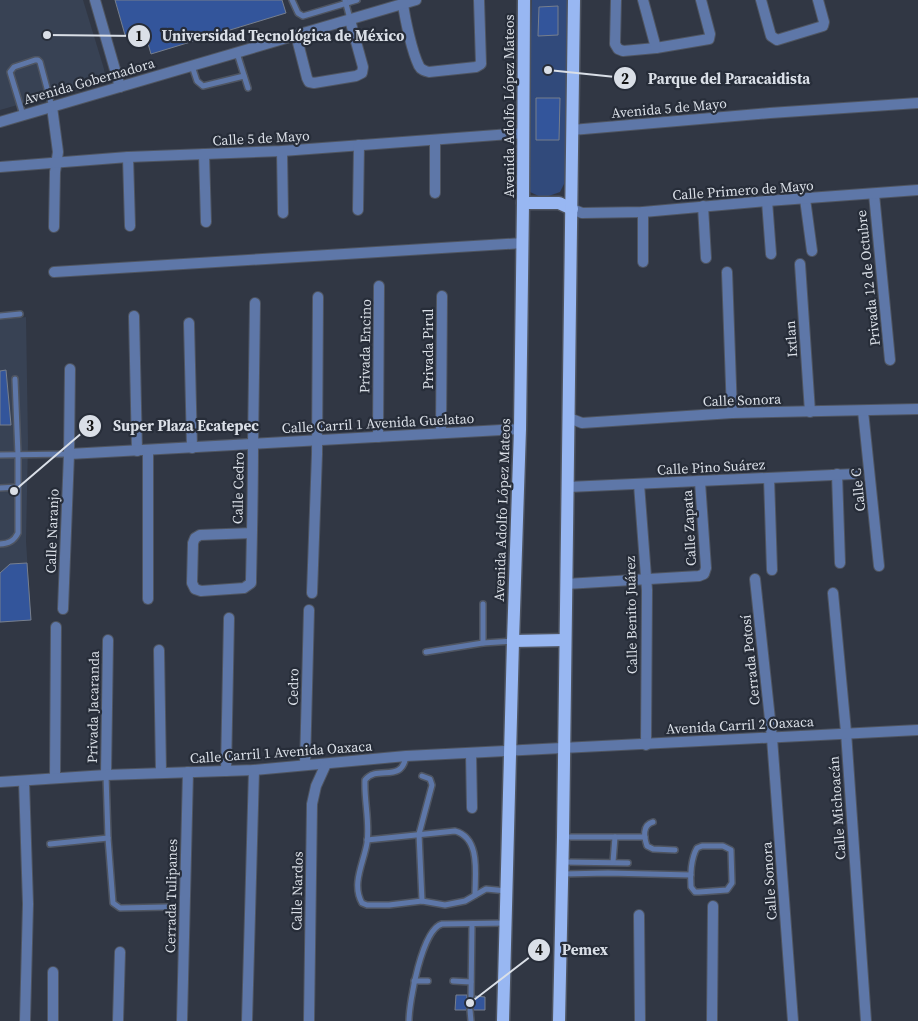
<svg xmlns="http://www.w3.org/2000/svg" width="918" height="1021" font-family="'Source Serif 4',serif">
	<rect width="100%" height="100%" fill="#313744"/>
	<g fill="#384254">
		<polygon points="0,0 83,0 104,69 105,76 101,81 0,110"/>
		<polygon points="26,317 28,442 26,541 31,620 0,623 0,320"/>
	</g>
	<polygon fill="#314a7b" points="532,0 567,0 568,127 566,180 560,192 543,198 530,192 526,176"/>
	<g fill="#33559b" stroke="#777f8d">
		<polygon points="115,0 282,0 286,13 151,54 144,30 125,35"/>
		<polygon points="558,6 558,35 538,36 539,7"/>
		<polygon points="536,98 560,98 559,140 536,140"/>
		<polygon points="6,370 11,425 0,425 0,371"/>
		<polygon points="27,563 31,620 0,622 0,573 10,564"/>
		<polygon points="456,995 467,995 467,999 470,1000 474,1000 475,996 485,997 485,1010 474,1010 470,1006 466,1010 455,1010"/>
	</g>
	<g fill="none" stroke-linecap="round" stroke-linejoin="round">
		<defs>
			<g id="service">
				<polyline points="292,0 298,13 303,16 357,0"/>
				<polyline points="345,0 350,19"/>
				<polyline points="237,53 248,88"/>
				<polyline points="192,66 197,81 203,86 244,76"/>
				<polyline points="23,115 10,72 14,67 35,60 38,60 40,62 52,107"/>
				<polyline points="0,316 20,314"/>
				<polyline points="0,455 69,454"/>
				<polyline points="0,488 18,487"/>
				<path d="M0 544C9 544 14 541 18 533V455L15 379"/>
				<polyline points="483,604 483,643"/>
				<polyline points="426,652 483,643 513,641"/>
				<path d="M406 756C402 784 377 764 365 780 364 801 370 822 367 843 364 862 351 884 362 903L367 905H389L422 901 445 905 465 901 486 889 507 891"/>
				<polyline points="106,775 108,838 113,903 120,908 167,907"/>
				<path d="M653 822C642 825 644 837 647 846L653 849 675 850"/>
				<polyline points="564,837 645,837"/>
				<path d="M367 840 455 831C481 838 475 874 475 895"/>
				<polyline points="50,844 108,838"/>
				<path d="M702 846H723L731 850 732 883 727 890 699 892H695L691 887C690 876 691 858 697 848Z"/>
				<polyline points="563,862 628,863"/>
				<polyline points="613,862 615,837"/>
				<polyline points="563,874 608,873 691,875"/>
				<polyline points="422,901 419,834 432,785 430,779 422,776"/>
				<polyline points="414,981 428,981"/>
				<polyline points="453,981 471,982"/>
				<polyline points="471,996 472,924"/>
				<polyline points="470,1010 471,1021"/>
				<path d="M409 1021C409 1002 422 929 442 924L506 923"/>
			</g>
			<g id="minor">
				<polyline points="95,0 120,87"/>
				<polyline points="616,0 615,44 618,49 623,51 656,48 709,39 710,34 701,0"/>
				<polyline points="643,0 656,48"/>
				<polyline points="761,0 771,36 777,40 823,26 824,22 818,0"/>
				<path d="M403 4C405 19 412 52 419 66 421 70 425 71 429 72L476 67 481 64 479 0"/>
				<polyline points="296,35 307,78 309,82 314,83 356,76 362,73 363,67 350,20"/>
				<polyline points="52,107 58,152 55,172 54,227"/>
				<polyline points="572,130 770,113 918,103"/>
				<polyline points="282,151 283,213"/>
				<polyline points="204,154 206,222"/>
				<polyline points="128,157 130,226"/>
				<polyline points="0,167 128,157 282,151 524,133"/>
				<polyline points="435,193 435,140"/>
				<polyline points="874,194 890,360"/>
				<polyline points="805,199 812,251"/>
				<polyline points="767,201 771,254"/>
				<polyline points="703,206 706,258"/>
				<polyline points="572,209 582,213 643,212 767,201 918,190"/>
				<polyline points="358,210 359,145"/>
				<polyline points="643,212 643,262"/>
				<polyline points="800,264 810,412"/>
				<polyline points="54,272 523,243"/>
				<polyline points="727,272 732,413"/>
				<polyline points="134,316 137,451"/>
				<polyline points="189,323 192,448"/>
				<polyline points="863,411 879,566"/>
				<polyline points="569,418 582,423 732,413 918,409"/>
				<polyline points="441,432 442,296"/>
				<polyline points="378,437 379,286"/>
				<polyline points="69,454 520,429"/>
				<polyline points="837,474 840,563"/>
				<polyline points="769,478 772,570"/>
				<polyline points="639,484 647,590 646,745"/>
				<polyline points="568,487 854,474"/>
				<path d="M252 533 200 535 195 538 193 543 192 583 195 589 201 591 244 588 251 583V580C252 535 253 489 253 444L255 303"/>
				<polyline points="755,579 772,738 793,1021"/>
				<polyline points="566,584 699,576 704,574 706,568 700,482"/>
				<polyline points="312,593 317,454 318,297"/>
				<polyline points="833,593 846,732 866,1021"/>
				<polyline points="148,599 148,451"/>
				<polyline points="63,609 69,454 70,369"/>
				<polyline points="159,650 161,772"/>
				<polyline points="471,753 472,808"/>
				<polyline points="305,765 309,610"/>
				<polyline points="226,771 229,618"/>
				<polyline points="106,775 108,640"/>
				<polyline points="55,778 56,627"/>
				<polyline points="24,781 28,904 25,1021"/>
				<polyline points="0,782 106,775 254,770 406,756 918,730"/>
				<polyline points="639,915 640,1021"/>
				<polyline points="53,972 53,1021"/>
				<polyline points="118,1021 120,952"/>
				<polyline points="182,1021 188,772"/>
				<polyline points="247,1021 254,770"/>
				<polyline points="309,1021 312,804 316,786 326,764"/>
				<polyline points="712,1021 713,906"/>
			</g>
			<polyline id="tertiary" points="0,122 416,0"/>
			<g id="primary">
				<polyline points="523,203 559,203 572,209"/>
				<polyline points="513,641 565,640"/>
				<polyline points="503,1021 513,641 520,429 523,203 524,0"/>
				<polyline points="559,1021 563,837 574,0"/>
			</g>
		</defs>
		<use href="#service" stroke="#4f5561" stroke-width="8"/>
		<use href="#minor" stroke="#4f5561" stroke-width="12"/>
		<use href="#tertiary" stroke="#4f5561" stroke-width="12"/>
		<use href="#primary" stroke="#4f5561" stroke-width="15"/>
		<use href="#service" stroke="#5e77a8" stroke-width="5"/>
		<use href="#minor" stroke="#5e77a8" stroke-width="10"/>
		<use href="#tertiary" stroke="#5e77a8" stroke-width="10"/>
		<use href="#primary" stroke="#98b7f2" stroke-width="12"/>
	</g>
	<g text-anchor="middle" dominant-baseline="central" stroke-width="4.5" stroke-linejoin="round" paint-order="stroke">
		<g font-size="14" fill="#dadfe7" stroke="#272d39">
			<text transform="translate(89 81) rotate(-16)">Avenida Gobernadora</text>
			<text transform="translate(509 106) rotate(-90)">Avenida Adolfo López Mateos</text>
			<text transform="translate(669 108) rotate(-5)">Avenida 5 de Mayo</text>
			<text transform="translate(261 138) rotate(-3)">Calle 5 de Mayo</text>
			<text transform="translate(743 190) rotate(-4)">Calle Primero de Mayo</text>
			<text transform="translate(868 278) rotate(-96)">Privada 12 de Octubre</text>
			<text transform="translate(791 339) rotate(-94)">Ixtlan</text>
			<text transform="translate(365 346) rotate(-89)">Privada Encino</text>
			<text transform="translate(428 349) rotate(-90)">Privada Pirul</text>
			<text transform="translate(742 400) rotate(-2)">Calle Sonora</text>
			<text transform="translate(378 423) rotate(-3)">Calle Carril 1 Avenida Guelatao</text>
			<text transform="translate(711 467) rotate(-3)">Calle Pino Suárez</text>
			<text transform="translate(238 488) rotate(-89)">Calle Cedro</text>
			<text transform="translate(858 490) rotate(-96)">Calle C</text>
			<text transform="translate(502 510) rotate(-88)">Avenida Adolfo López Mateos</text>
			<text transform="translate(689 528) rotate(-93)">Calle Zapata</text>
			<text transform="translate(52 531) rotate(-88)">Calle Naranjo</text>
			<text transform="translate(631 615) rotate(-91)">Calle Benito Juárez</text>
			<text transform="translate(750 660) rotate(-96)">Cerrada Potosí</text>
			<text transform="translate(293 687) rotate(-89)">Cedro</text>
			<text transform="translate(93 707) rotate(-89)">Privada Jacaranda</text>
			<text transform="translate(740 725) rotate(-3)">Avenida Carril 2 Oaxaca</text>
			<text transform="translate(281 752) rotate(-4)">Calle Carril 1 Avenida Oaxaca</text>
			<text transform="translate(837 808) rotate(-94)">Calle Michoacán</text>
			<text transform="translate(769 881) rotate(-94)">Calle Sonora</text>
			<text transform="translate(297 891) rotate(-89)">Calle Nardos</text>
			<text transform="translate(171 896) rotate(-89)">Cerrada Tulipanes</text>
		</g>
	</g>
	<path fill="none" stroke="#dadfe7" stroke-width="2" d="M47 35L139 36M548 70L625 78M14 491L90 426M470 1003L539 950"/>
	<g fill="#dadfe7" stroke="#272d39" stroke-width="2">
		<circle cx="47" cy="35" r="5"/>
		<circle cx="548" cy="70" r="5"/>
		<circle cx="14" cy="491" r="5"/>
		<circle cx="470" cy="1003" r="5"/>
		<circle cx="139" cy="36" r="12"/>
		<circle cx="625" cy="78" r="12"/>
		<circle cx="90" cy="426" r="12"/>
		<circle cx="539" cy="950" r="12"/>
	</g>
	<g font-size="15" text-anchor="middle" font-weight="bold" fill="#111">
		<text x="139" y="41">1</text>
		<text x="625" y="84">2</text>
		<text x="90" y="431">3</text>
		<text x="539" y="955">4</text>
	</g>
	<g font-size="15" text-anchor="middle" font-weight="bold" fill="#dadfe7" stroke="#272d39" stroke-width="4.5" stroke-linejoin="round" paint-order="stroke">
		<text x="283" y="41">Universidad Tecnológica de México</text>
		<text x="729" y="84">Parque del Paracaidista</text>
		<text x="186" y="431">Super Plaza Ecatepec</text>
		<text x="585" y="955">Pemex</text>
	</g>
</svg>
